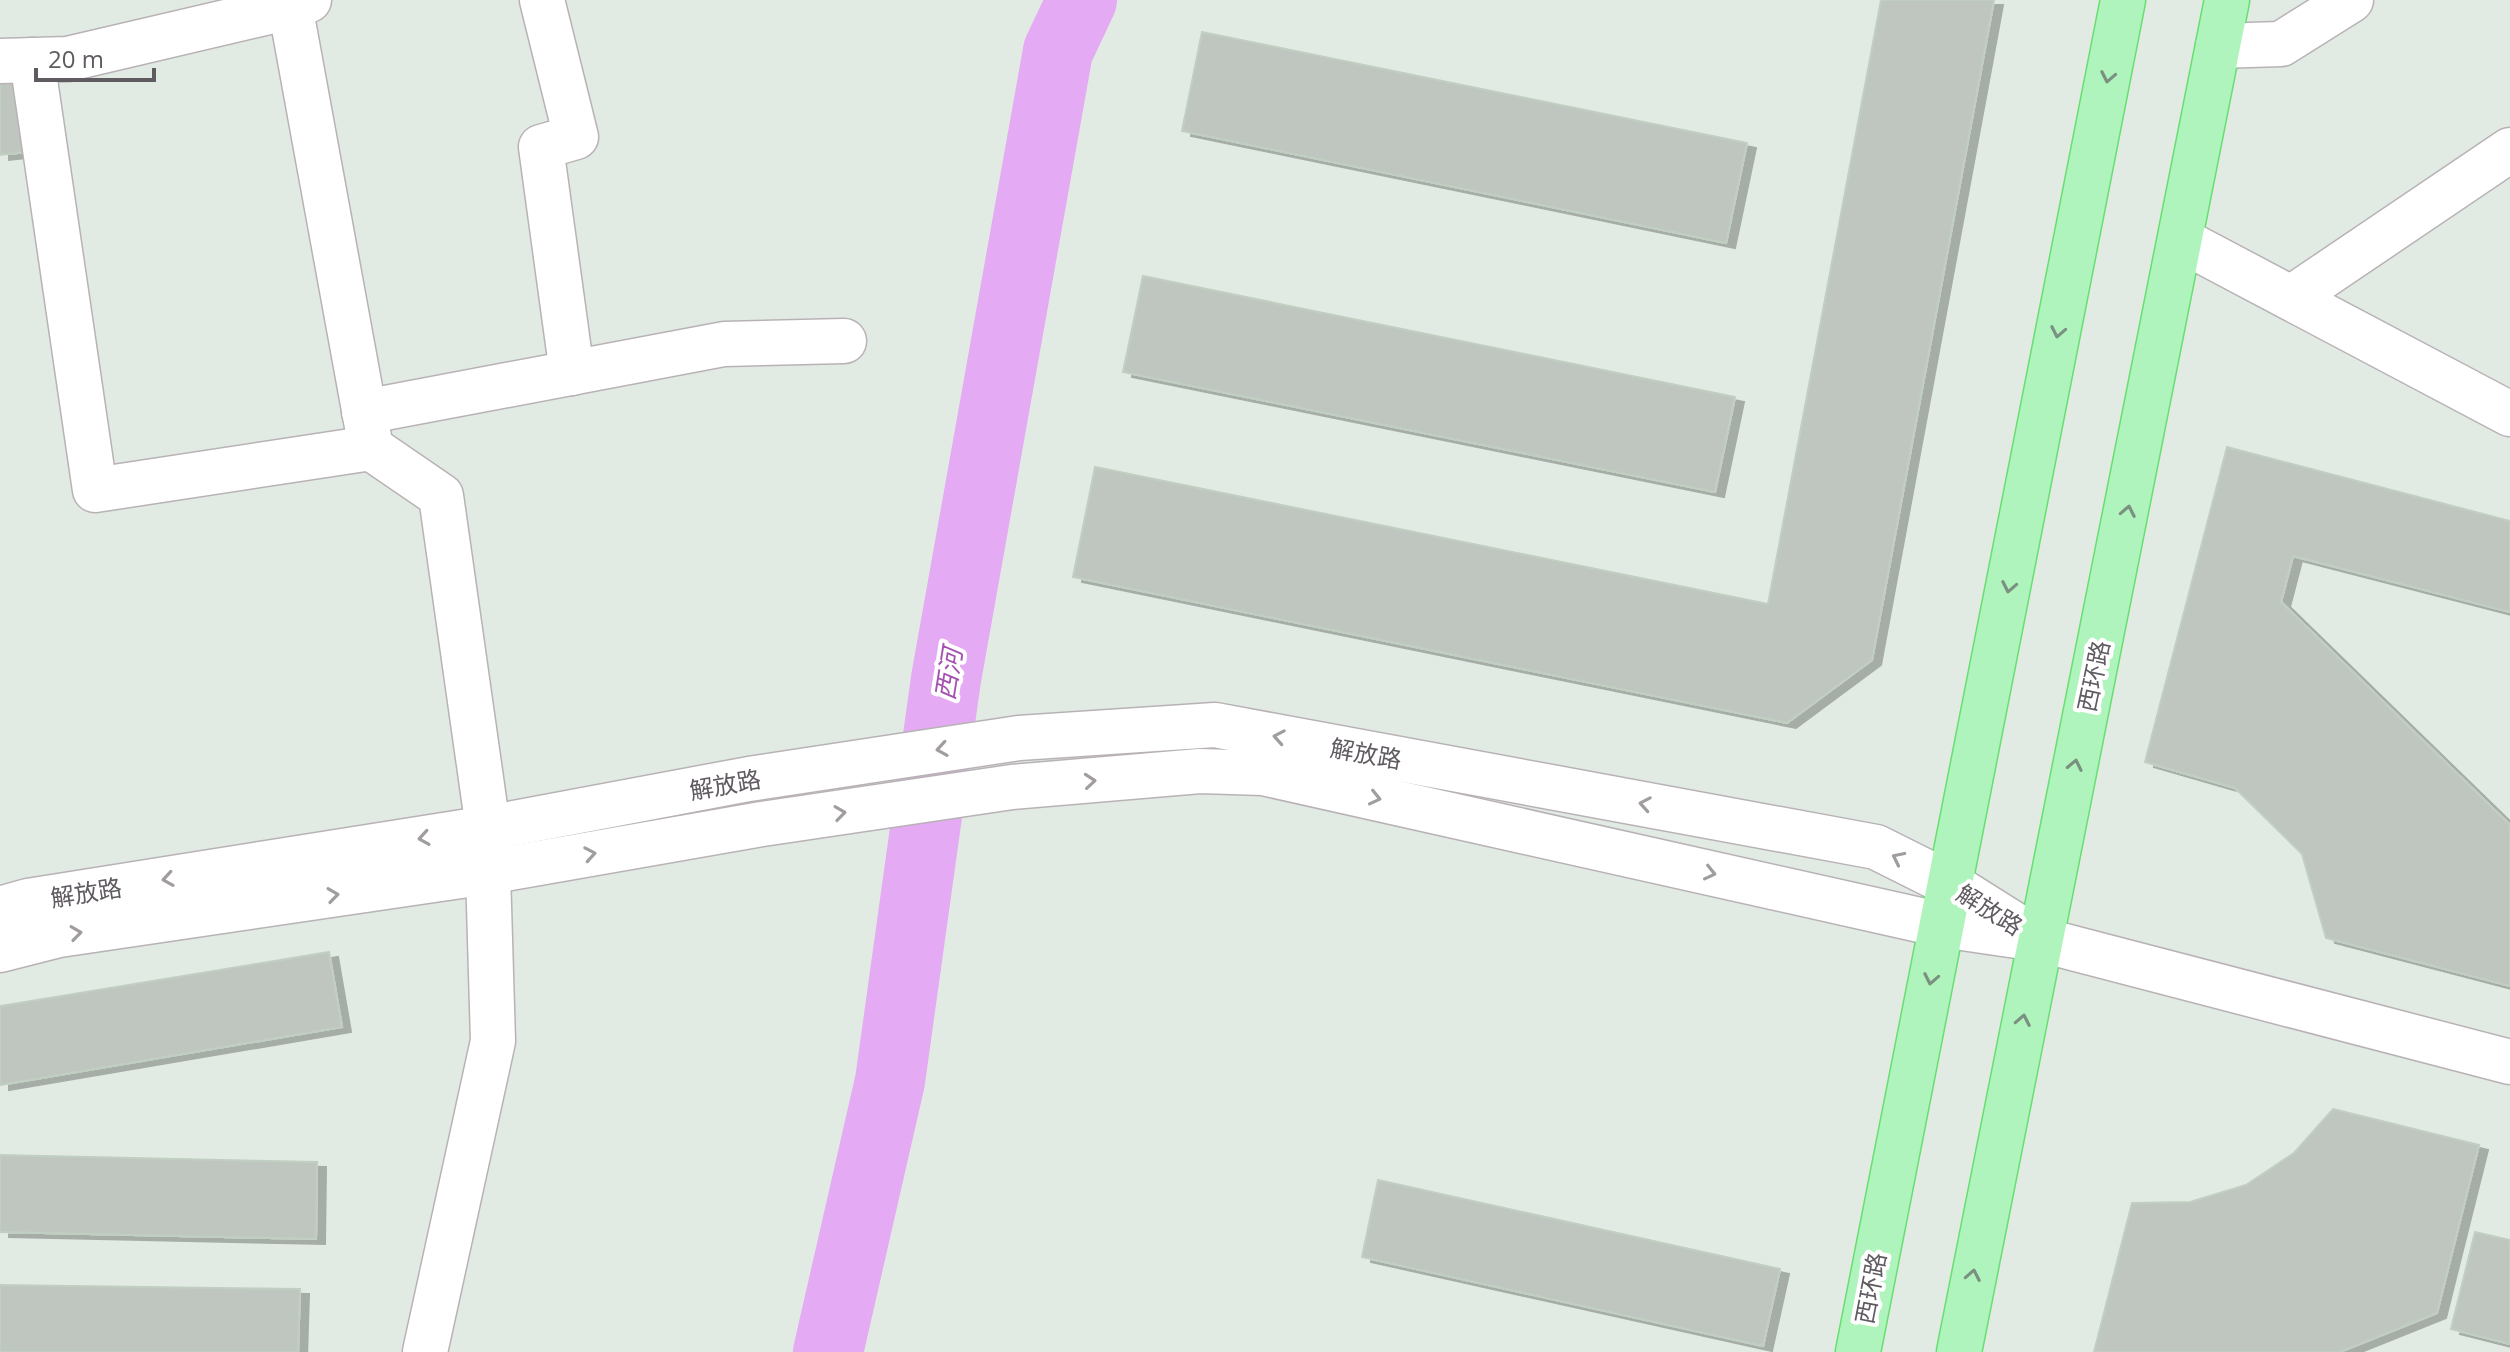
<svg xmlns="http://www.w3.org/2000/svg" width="2510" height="1352" font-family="'Open Sans','Noto Sans SC',sans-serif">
	<defs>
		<filter id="shadow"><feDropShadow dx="9" dy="5" stdDeviation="0" flood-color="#0004"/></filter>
	</defs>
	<rect width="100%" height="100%" fill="#e2ebe3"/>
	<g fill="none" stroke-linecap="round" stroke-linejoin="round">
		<polyline stroke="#e4aaf3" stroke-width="70" points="828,1352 890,1081 946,679 1058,51 1082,0"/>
	</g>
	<g fill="#bfc6bf" stroke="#c1cfc2" stroke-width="2" filter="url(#shadow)">
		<polygon points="1881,0 1994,0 1872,660 1787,723 1073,577 1095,467 1768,604"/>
		<polygon points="1202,32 1747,143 1726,243 1182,131"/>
		<polygon points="25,72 35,151 0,155 0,75"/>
		<polygon points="1143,276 1735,397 1715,492 1123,372"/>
		<polygon points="2227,447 2510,521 2510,612 2293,556 2281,602 2510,825 2510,986 2326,938 2302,854 2235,788 2145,762"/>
		<polygon points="329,952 342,1027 0,1085 0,1006"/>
		<polygon points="2333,1109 2479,1145 2437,1313 2340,1352 2094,1352 2132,1203 2190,1202 2246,1185 2294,1153"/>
		<polygon points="0,1155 317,1162 316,1239 0,1232"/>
		<polygon points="1378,1180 1780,1269 1763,1346 1362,1257"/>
		<polygon points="2475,1232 2510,1240 2510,1344 2451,1329"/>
		<polygon points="0,1285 300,1289 298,1352 0,1352"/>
	</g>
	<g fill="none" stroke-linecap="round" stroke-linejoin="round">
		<defs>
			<g id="minor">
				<polyline points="289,0 371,448 441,496 488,828"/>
				<polyline points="542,0 576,137 541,147 572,373"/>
				<polyline points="2218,46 2281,44 2351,0"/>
				<polyline points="32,60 95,490 371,448"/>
				<polyline points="0,61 68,59 290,7 309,0"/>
				<polyline points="2181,240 2510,414"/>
				<polyline points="2291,298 2510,150"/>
				<polyline points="364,412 724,344 844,341"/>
				<polyline points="0,909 28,901 488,828 749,779 1019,738 1215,725 1876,847 1950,884 2023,930"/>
				<polyline points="0,950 59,935 488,872 762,824 1012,787 1200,771 1263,773 1942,925 2038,939 2510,1062"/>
				<polyline points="425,1352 493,1041 488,872"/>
			</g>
			<g id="major">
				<polyline points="1858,1352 2123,0"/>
				<path d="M1959 1352C2046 901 2140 451 2227 0"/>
			</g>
		</defs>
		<use href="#minor" stroke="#b8b2b7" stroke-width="47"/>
		<use href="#major" stroke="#68de71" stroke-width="47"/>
		<use href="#minor" stroke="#fff" stroke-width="44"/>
		<use href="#major" stroke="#aef4bc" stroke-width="44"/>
	</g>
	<defs><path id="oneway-chevron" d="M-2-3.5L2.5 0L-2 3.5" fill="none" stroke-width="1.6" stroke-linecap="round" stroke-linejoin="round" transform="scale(2)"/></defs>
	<g stroke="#7b9081">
		<use href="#oneway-chevron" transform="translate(2108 77) rotate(101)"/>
		<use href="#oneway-chevron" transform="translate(2058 332) rotate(101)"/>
		<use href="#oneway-chevron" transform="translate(2128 511) rotate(-79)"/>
		<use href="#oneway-chevron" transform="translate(2009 587) rotate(101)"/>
		<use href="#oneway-chevron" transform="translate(2075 765) rotate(-78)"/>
		<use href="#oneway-chevron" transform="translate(1931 979) rotate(101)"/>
		<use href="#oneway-chevron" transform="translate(2023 1020) rotate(-79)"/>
		<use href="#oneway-chevron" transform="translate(1973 1275) rotate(-79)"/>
	</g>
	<g stroke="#a09ca0">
		<use href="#oneway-chevron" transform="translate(1279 737) rotate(-170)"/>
		<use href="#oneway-chevron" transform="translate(942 749) rotate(171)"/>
		<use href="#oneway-chevron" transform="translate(1090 781) rotate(-5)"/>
		<use href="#oneway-chevron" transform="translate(1375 798) rotate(13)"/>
		<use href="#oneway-chevron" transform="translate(1645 804) rotate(-170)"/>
		<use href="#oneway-chevron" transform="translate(840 813) rotate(-8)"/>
		<use href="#oneway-chevron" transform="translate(424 838) rotate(171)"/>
		<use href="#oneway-chevron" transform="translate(590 854) rotate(-10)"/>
		<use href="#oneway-chevron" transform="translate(1898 858) rotate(-154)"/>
		<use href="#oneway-chevron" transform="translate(1710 873) rotate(13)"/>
		<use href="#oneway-chevron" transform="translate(168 879) rotate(171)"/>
		<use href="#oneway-chevron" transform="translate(333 895) rotate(-8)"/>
		<use href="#oneway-chevron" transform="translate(76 933) rotate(-8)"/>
	</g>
	<g text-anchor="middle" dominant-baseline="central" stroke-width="8" stroke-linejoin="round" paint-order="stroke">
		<g font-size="24" fill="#605a61" stroke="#fff">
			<text transform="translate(2093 676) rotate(-78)">西环路</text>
			<text transform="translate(1366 753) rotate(10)">解放路</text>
			<text transform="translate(725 784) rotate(-10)">解放路</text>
			<text transform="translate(86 892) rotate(-9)">解放路</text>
			<text transform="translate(1990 909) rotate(32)">解放路</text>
			<text transform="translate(1870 1288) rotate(-79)">西环路</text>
		</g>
		<g font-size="26" font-style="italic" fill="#a551b2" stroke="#fff">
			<text transform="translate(948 674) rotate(-81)">西河</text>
		</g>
	</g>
	<path d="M36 68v12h118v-12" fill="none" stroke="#605a61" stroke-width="4"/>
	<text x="48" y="68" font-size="24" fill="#605a61" stroke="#ffffff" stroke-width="6" paint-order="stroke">20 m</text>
</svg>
